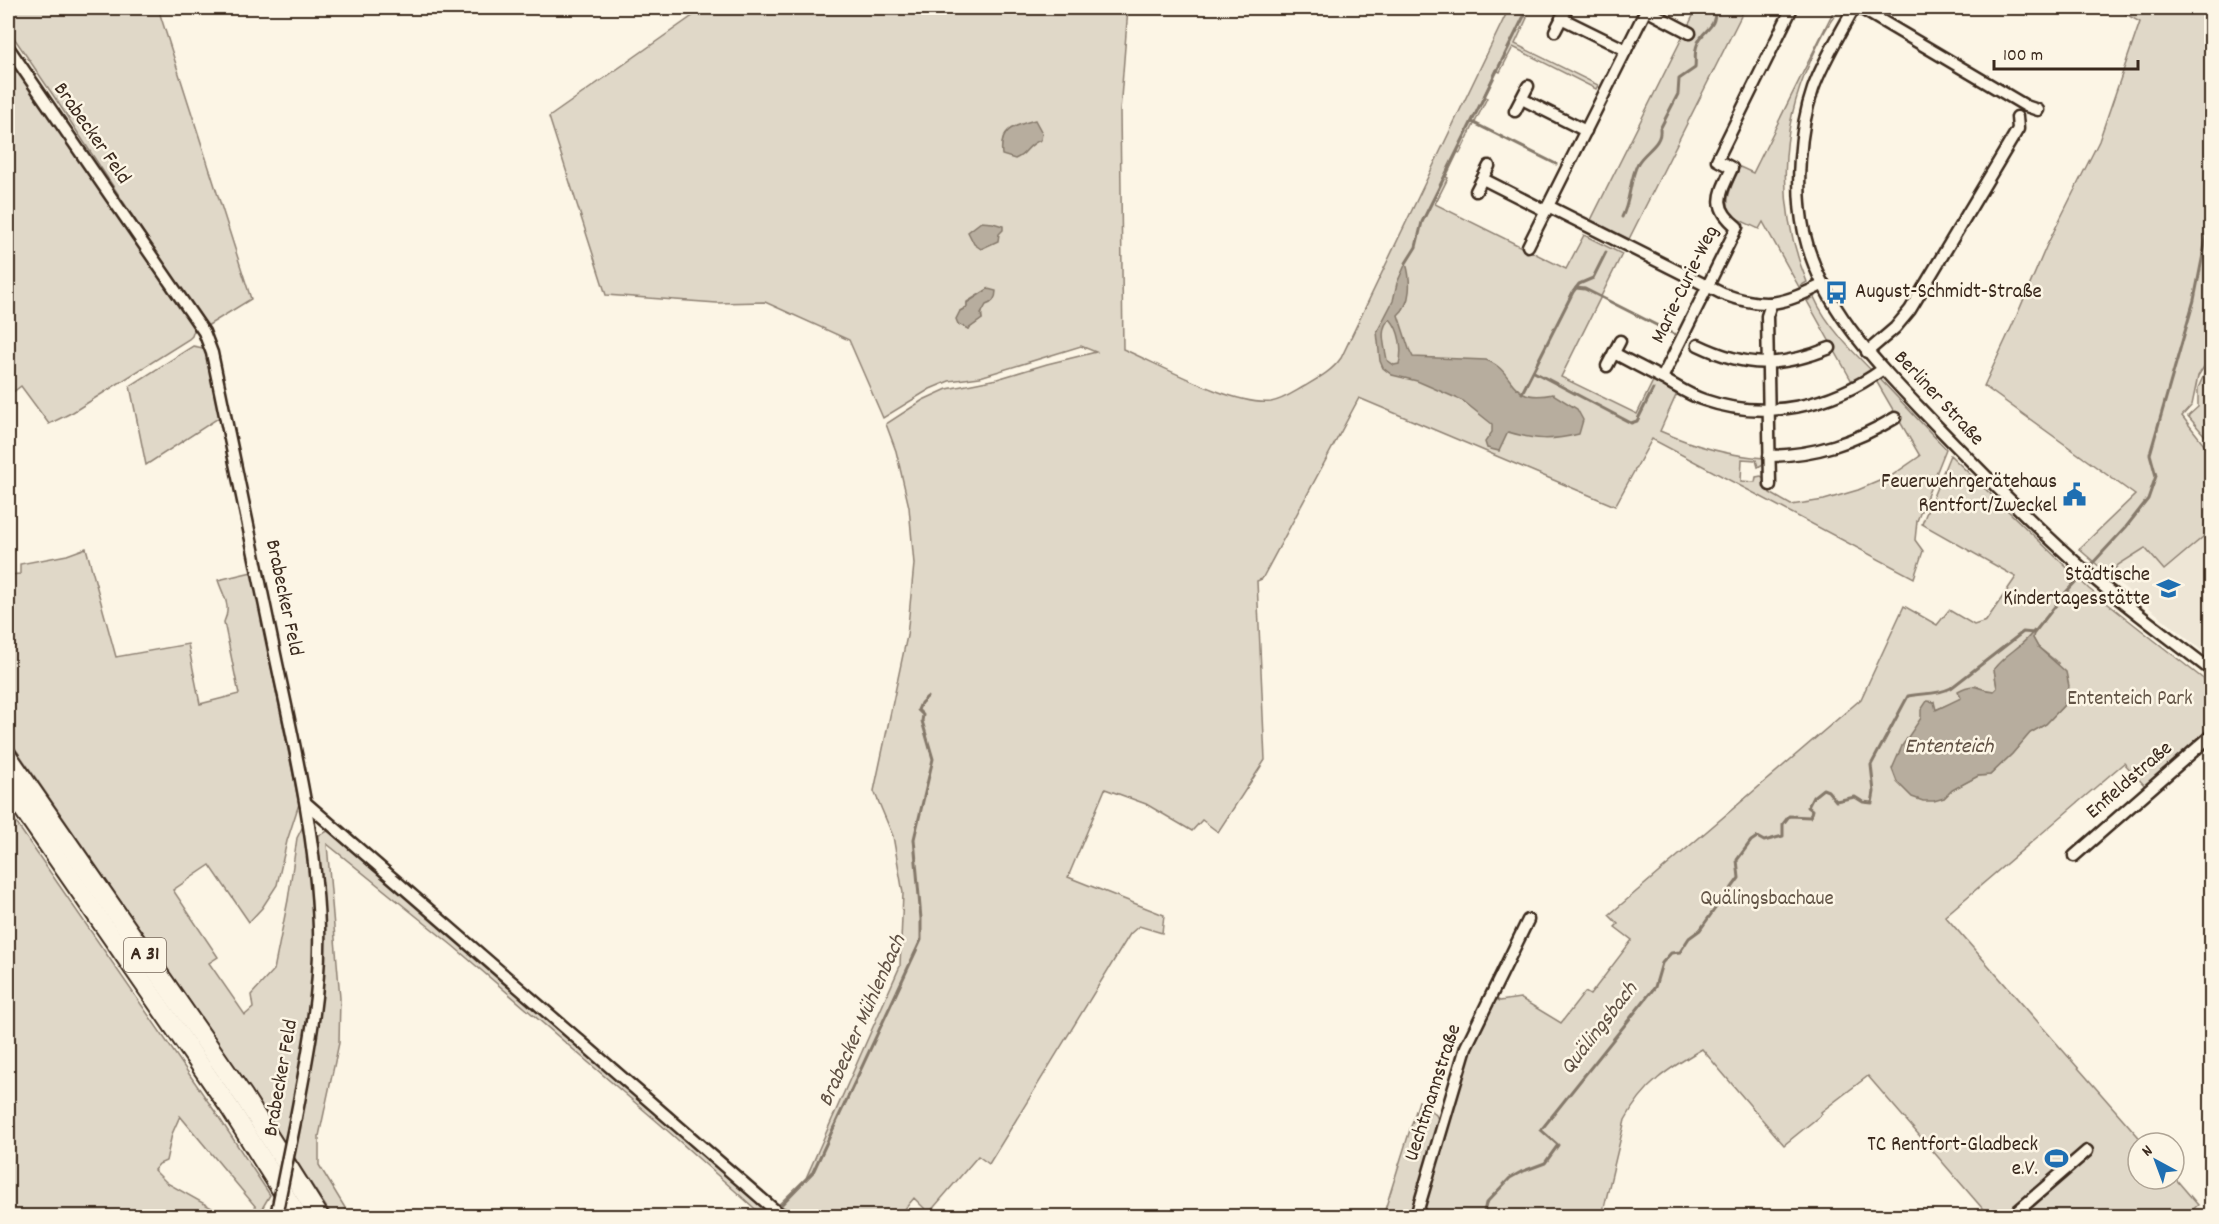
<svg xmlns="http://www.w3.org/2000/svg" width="2219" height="1224" font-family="Dekko,sans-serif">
	<rect width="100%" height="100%" fill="#fcf5e5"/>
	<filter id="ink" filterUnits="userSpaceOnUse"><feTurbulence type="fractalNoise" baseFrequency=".0167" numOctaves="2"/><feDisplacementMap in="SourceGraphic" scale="12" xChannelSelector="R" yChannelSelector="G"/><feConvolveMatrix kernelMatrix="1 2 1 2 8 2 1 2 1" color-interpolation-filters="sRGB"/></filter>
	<g filter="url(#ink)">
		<polygon fill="#eee6d6" points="2209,532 2212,535 2211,658 2110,576 2118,565 2145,548 2164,570"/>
		<g fill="#e0d8c8" stroke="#8e8173" stroke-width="1.5" fill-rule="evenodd">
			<polygon points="8,8 158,8 251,299 207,326 203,323 53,95 8,29"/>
			<path d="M704 8H1128L1120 111 1123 349C1160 365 1233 406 1271 402 1283 400 1294 392 1305 386 1319 378 1332 371 1341 358L1509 8H1528L1524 15 1527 18 1515 44 1598 85 1596 89 1513 47 1500 72 1496 70 1484 95 1487 98 1460 153 1458 152 1446 177 1448 178 1435 204 1566 269 1584 235 1622 254 1561 377 1637 414 1654 379 1678 391 1660 431C1694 446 1728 456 1765 458V463L1758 467 1756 460 1742 459 1741 481 1755 482 1756 477 1761 476 1765 479 1766 488H1770V493L1791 505 1824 500 1858 490 1891 476 1920 456 1875 379 1878 377 1946 449 1917 521 1915 540 1923 551 1914 578 1652 439 1615 506 1359 398 1262 579 1257 581 1265 760 1218 832 1202 820 1192 831 1146 804 1105 789 1068 877 1164 915 1162 933 1139 926 1130 934 989 1164 978 1156 929 1213 914 1198 899 1216H791L776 1207 806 1178 900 966 903 893 893 836 874 791 907 636 914 564 909 507 896 451 886 424 923 400 947 389 997 379 1047 364 1096 352 1081 346 980 377 949 381 930 389 883 418 849 340 765 302 717 303 606 295 549 117ZM988 289C987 298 980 310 982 319L968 329 963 326 960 311 967 307V302Z"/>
			<polygon points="1697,8 1745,8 1629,239 1591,220"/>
			<path d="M1835 8 1840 9C1827 24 1819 42 1811 60 1778 131 1777 210 1807 282L1799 287 1763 222 1759 229C1751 225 1739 221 1733 215 1720 204 1735 178 1740 167L1753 173Z"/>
			<polygon points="2115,8 2211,8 2211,356 2198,376 2192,405 2182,416 2211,453 2212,535 2209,532 2164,570 2145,548 2118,565 2110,576 2079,549 2135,495 1984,386 2017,315 2046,247 2099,141 2140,22"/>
			<polygon points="8,52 195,327 192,336 189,339 73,412 49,424 21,386 8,396"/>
			<path d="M1814 297C1826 325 1853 352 1874 373L1854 385 1807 301Z"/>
			<polygon points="193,346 203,348 206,351 220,417 146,465 130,386"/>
			<polygon points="2211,360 2212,443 2211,443 2188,416 2198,407 2198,388"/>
			<path d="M1950 455 2089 589 2211 685V726L2146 787 2124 763 1945 916 2144 1143H2138V1179H2174V1177L2198 1205 2185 1216H1989L1868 1076 1821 1112 1822 1114 1784 1145 1702 1049C1668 1069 1644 1084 1625 1120L1602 1216H1420L1466 1062 1492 997 1500 1001 1520 998 1561 1023 1585 992 1590 995 1632 940 1615 927 1618 924 1609 915 1861 699 1904 606 1937 625 1949 610 1974 625 1986 621 2016 577 1922 524ZM2034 633 2033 638 2038 647 2058 663 2064 705 2046 724 2030 733 2012 754 1990 775 1978 776 1952 790 1944 798 1902 746 1934 702 1935 710 1957 701 1976 685 1982 690 1994 691 1997 688 1994 669C2005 654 2023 648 2034 633Z"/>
			<path d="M86 548 116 657 188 644 200 704 239 694 224 622C232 605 223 596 218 580L252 572 299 804 287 841 277 885 262 908 249 922 210 865 173 890 218 957 209 963 245 1015 253 1008 251 995 274 970 288 900 297 838 303 826C307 847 312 868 314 889 318 976 306 1058 285 1143L251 1090 8 738V575L20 574V564L67 555Z"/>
			<polygon points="8,811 218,1116 270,1195 260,1212 180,1116 172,1134 166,1161 159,1164 154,1170 167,1183 226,1216 8,1216"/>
			<polygon points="328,831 431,917 652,1108 665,1123 693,1144 775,1216 761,1216 762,1215 660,1124 453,946 327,844 340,998 339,1043 319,1136 319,1165 350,1216 332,1216 292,1154 321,929 319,835"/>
			<polygon points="1419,1101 1436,1115 1440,1123 1412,1216 1383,1216"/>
		</g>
		<g fill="#b7ad9e" stroke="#85796b" stroke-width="1.5" fill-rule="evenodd">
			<path d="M1035 120 1042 133 1041 140C1026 145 1028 154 1015 159L1002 155C999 129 1013 126 1035 120Z"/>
			<polygon points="981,222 993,223 1003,226 1003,230 999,234 998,241 981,249 974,244 968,232"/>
			<path d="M1406 263C1411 280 1412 303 1398 315L1409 349 1413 357 1486 360C1517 371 1506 404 1553 394L1577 409 1583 420 1579 434C1551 441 1536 440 1508 432L1499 451 1487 448 1485 442 1492 432V424L1463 401 1417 381 1392 375 1383 368 1380 361 1377 332 1393 301 1397 283ZM1390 319C1400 330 1403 350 1399 364L1394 365 1387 360C1385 347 1378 328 1390 319Z"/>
			<path d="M988 289 996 291C996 299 993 303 986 305L981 314 982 319 968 329 958 324 956 319 960 311 967 307V303Z"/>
			<path d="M2034 630 2033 638 2038 647 2066 672 2069 686 2064 705 2046 724 2030 733 2012 754 1990 775 1978 776 1952 790 1944 798 1934 801H1923L1912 797 1897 782 1892 769 1902 746 1921 718V710L1927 701 1934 702 1936 710 1961 698 1958 691C1978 681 1975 690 1994 691L1997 688 1994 669C2005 653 2024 647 2034 630Z"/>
		</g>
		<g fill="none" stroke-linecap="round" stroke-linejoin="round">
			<g stroke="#85796b" stroke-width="3">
				<polyline points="1472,122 1556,164"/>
				<path d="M1622 217C1631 200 1629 180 1638 163 1645 151 1662 144 1660 129L1678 94 1679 79 1695 68C1696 60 1694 53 1697 45 1703 27 1716 32 1715 8"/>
				<polyline points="1406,263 1416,247 1422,222 1528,8"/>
				<polyline points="1576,288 1585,289 1674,334"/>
				<polyline points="1534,372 1631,423 1637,421 1653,389"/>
				<polyline points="1522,393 1573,292 1579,284 1593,278 1606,252"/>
				<polyline points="781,1205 813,1172 921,940 921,919 914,839 933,759 922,721 923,715 918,710 921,703 927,697"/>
				<path d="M1483 1216 1486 1203 1510 1178 1521 1172 1545 1163 1558 1145 1541 1130 1655 987 1662 963 1671 953 1680 952 1689 938 1700 930 1719 903 1724 904 1728 893 1739 878 1737 860 1751 841 1757 837 1764 841 1783 836V824L1789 816 1810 817 1812 810 1808 807 1813 797 1823 789 1828 791 1836 801 1855 797 1863 802 1872 803 1874 792 1871 765 1908 696C1923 693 1937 695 1951 688L2023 632 2034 633 2067 591 2126 527 2148 499 2156 476 2150 454 2194 300 2209 224 2212 222"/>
			</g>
			<defs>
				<g id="minor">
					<path d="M1854 8C1840 34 1823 61 1813 89 1799 129 1795 190 1804 232 1821 309 1880 366 1932 421 1983 474 2035 527 2091 576 2130 609 2171 639 2212 671"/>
					<polyline points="1860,8 2026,106 2038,110"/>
					<polyline points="1646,10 1690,33"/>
					<polyline points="1561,18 1626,50"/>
					<polyline points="1555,31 1567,8"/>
					<path d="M8 47 204 332 212 353C233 455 255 557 276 659 295 748 316 837 319 928 321 991 308 1054 296 1117"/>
					<polyline points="1522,99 1586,131"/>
					<polyline points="1515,111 1528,86"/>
					<polyline points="1483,179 1546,211"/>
					<polyline points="1476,191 1489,166"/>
					<path d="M1548 206 1723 294C1767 310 1783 304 1824 284"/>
					<polyline points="1528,246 1647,8"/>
					<path d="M1698 345C1746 368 1780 368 1830 348"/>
					<polyline points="1867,352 1895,328 1910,310 2018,129 2017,117"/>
					<path d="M1614 353C1630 362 1647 370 1663 379 1676 386 1689 395 1704 400 1765 421 1831 407 1883 369"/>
					<polyline points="1607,366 1620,341"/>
					<path d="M1662 378 1737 227C1711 206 1720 194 1732 168L1717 160 1792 8"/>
					<path d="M1769 456C1816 455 1855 442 1895 418"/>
					<polyline points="1770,485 1767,316 1771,304"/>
					<polyline points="306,803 777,1212 786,1216"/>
					<polyline points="2074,856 2212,735"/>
					<polyline points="2211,1214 2212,1213"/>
					<polyline points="1416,1216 1466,1047 1528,920"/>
					<polyline points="2012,1216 2087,1151"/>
				</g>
				<g id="motorway">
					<polyline points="8,757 244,1097 319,1216"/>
					<polyline points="8,787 230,1108 298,1216"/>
				</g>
			</defs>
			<use href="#minor" stroke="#3b2a1e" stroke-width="15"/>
			<use href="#motorway" stroke="#3b2a1e" stroke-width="22"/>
			<use href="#minor" stroke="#fcf5e5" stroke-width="10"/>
			<use href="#motorway" stroke="#fcf5e5" stroke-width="18"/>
			<defs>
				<polyline id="minor-bridge" points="276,1216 296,1117"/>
			</defs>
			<use href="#minor-bridge" stroke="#3b2a1e" stroke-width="15" stroke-linecap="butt"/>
			<use href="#minor-bridge" stroke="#fcf5e5" stroke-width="10"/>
		</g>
	</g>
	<defs>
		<symbol id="bus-bare" viewBox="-9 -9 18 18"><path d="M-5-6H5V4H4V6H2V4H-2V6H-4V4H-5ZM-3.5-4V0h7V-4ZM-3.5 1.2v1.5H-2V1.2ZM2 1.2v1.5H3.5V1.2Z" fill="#1f6fb2" stroke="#fcf5e5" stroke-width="2.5" paint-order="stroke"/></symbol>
		<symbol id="civic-bare" viewBox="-9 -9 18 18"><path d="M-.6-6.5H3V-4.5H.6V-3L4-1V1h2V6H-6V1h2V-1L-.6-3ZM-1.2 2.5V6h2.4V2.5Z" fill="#1f6fb2" stroke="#fcf5e5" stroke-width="2.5" paint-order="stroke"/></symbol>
		<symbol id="school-bare" viewBox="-9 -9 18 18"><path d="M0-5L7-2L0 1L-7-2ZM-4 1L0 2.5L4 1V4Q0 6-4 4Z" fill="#1f6fb2" stroke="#fcf5e5" stroke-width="2.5" paint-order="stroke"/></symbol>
		<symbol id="stadium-bare" viewBox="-9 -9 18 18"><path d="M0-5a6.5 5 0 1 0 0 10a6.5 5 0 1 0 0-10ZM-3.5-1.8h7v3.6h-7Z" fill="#1f6fb2" stroke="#fcf5e5" stroke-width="2.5" paint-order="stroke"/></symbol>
	</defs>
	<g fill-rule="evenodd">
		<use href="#bus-bare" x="1820" y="276" width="33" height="33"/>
		<use href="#civic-bare" x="2058" y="478" width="33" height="33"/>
		<use href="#school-bare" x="2152" y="572" width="33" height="33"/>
		<use href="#stadium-bare" x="2040" y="1142" width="33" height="33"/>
	</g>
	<g text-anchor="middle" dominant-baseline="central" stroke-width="5" stroke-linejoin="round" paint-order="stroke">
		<rect fill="#fcf5e5" stroke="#75675a" stroke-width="1.5" x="124" y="938" width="42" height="34" rx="4.5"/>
		<g font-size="20" font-weight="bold" fill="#3b2a1e">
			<text x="145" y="955">A 31</text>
		</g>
		<g font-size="21" fill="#3b2a1e" stroke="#fcf5e5">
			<text transform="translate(91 134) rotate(55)">Brabecker Feld</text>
			<text transform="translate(1686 285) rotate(-64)">Marie-Curie-Weg</text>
			<text transform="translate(1938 399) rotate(47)">Berliner Straße</text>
			<text transform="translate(283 598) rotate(78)">Brabecker Feld</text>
			<text transform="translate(2130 781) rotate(-41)">Enfieldstraße</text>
			<text transform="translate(282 1078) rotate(-80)">Brabecker Feld</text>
			<text transform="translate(1434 1093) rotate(-72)">Uechtmannstraße</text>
		</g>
		<g font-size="21" fill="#3b2a1e" stroke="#fcf5e5" text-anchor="end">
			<text x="1855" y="293" text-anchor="start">August-Schmidt-Straße</text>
			<text x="2057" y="483">Feuerwehrgerätehaus<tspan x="2057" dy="24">Rentfort/Zweckel</tspan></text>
			<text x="2150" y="576">Städtische<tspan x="2150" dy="24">Kindertagesstätte</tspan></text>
			<text x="2038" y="1146">TC Rentfort-Gladbeck<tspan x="2038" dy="24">e.V.</tspan></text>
		</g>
		<g font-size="21" fill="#645648" stroke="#fcf5e5">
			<text x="2130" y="700">Ententeich Park</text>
			<text x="1767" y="900">Quälingsbachaue</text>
		</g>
		<g font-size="22" font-style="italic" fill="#605144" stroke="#fcf5e5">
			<text x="1949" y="747">Ententeich</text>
			<text transform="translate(863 1021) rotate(-66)">Brabecker Mühlenbach</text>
			<text transform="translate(1600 1029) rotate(-52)">Quälingsbach</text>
		</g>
	</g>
	<rect width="2219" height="1224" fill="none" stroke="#fcf5e5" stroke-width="30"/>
	<rect x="15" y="15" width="2189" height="1194" fill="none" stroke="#3b2a1e" stroke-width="2" filter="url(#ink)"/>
	<g transform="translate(2156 1161) rotate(319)"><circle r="28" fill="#fcf5e5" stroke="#afa495" stroke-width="1.5"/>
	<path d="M0-4.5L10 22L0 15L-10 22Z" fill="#1f6fb2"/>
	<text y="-9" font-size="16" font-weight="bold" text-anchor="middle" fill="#3b2a1e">N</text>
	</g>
	<path d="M1994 60v9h144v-9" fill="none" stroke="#3b2a1e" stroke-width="3"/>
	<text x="2003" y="60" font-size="18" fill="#3b2a1e" stroke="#fcf5e5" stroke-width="4.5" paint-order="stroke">100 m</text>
</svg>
